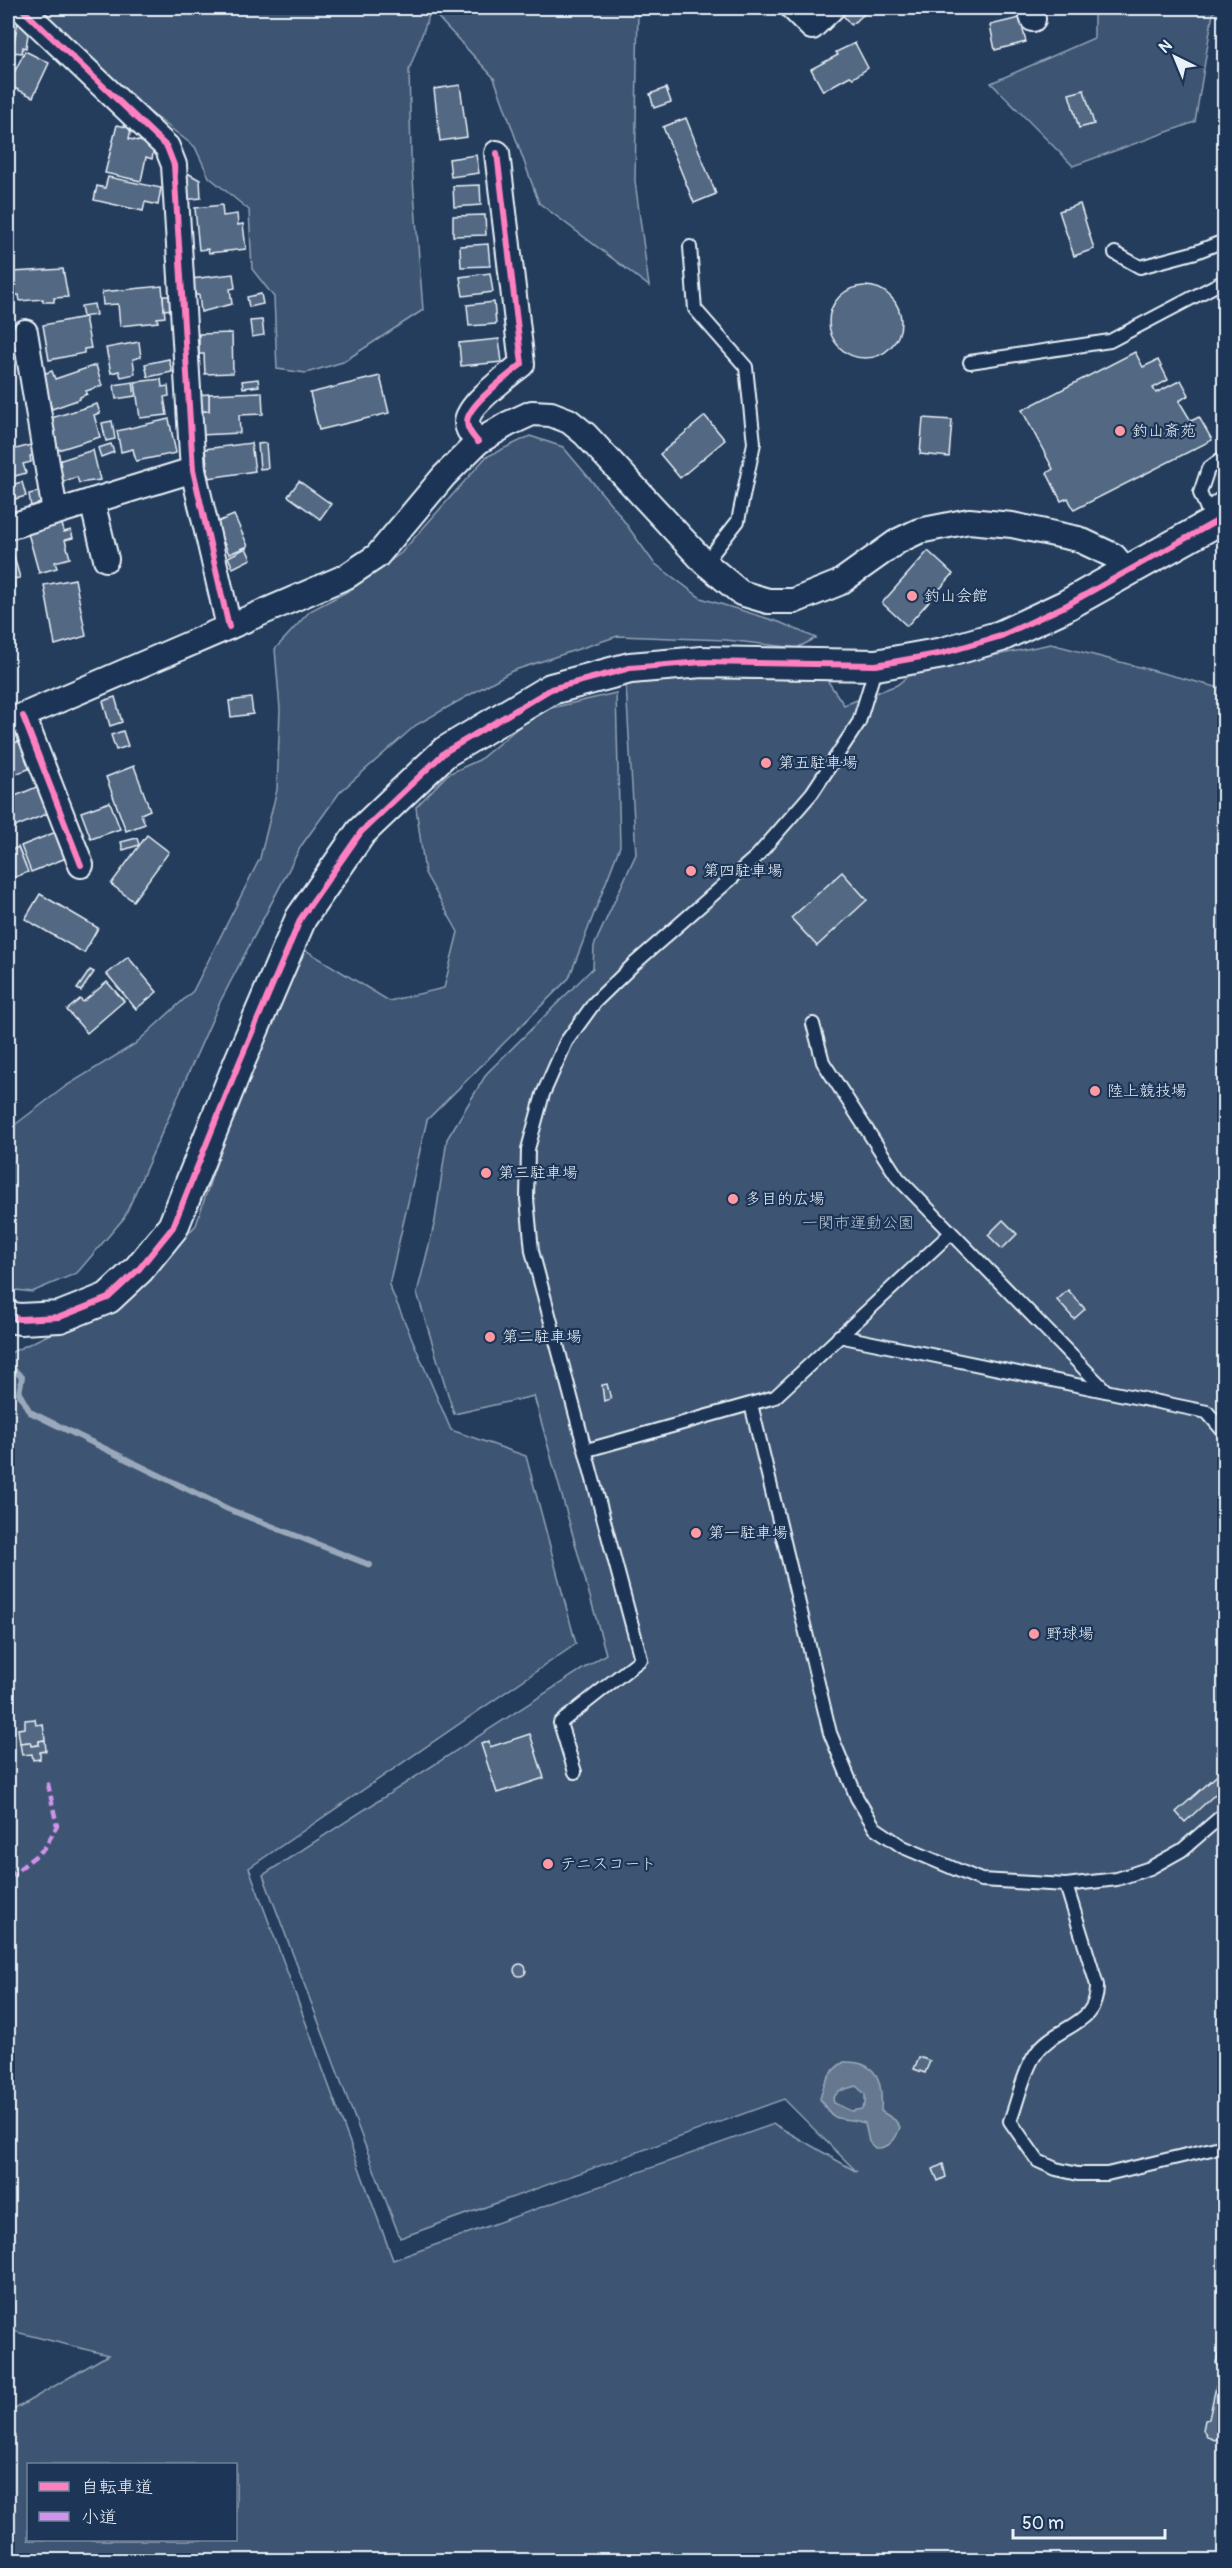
<svg xmlns="http://www.w3.org/2000/svg" width="1232" height="2568" font-family="Pangolin,'Klee One',sans-serif">
	<rect width="100%" height="100%" fill="#253d5d"/>
	<filter id="ink" filterUnits="userSpaceOnUse"><feTurbulence type="fractalNoise" baseFrequency=".0167" numOctaves="2"/><feDisplacementMap in="SourceGraphic" scale="12" xChannelSelector="R" yChannelSelector="G"/><feConvolveMatrix kernelMatrix="1 2 1 2 8 2 1 2 1" color-interpolation-filters="sRGB"/></filter>
	<g filter="url(#ink)">
		<g fill="#3e5472" stroke="#93a2b5" stroke-width="1.5" fill-rule="evenodd">
			<polygon points="38,8 638,8 635,181 649,286 539,203 494,78 431,10 409,70 411,154 423,310 343,362 306,373 277,369 274,297 252,269 249,210 209,177 195,147 133,99"/>
			<polygon points="1094,8 1217,8 1213,13 1195,122 1073,166 991,83 1094,38"/>
			<polygon points="530,436 563,447 616,510 654,563 701,598 779,622 816,638 797,648 726,640 618,636 512,671 416,725 340,792 301,846 220,1002 124,1218 77,1273 32,1292 8,1289 8,1130 66,1086 135,1044 193,991 260,858 277,790 280,709 275,649 310,611 350,590 401,553 486,457"/>
			<path d="M1051 644 1224 689V2560H8V2413L108 2355 8 2330V1354L132 1295 196 1225 243 1081 299 946 389 1001 444 988 458 932 425 873 416 807 448 774 479 760 538 711 616 693 620 846 569 978 427 1120 389 1285 451 1430 526 1456 576 1644 249 1868 393 2260 774 2124 857 2172 784 2099 400 2238 263 1875 606 1654 534 1396 454 1414 417 1293 435 1221 447 1139 487 1073 593 968 594 946 636 854 626 685 687 678 827 680 844 705 897 685 913 672ZM28 2464H236V2540H28Z"/>
		</g>
		<path fill="#657890" stroke="#99a8ba" stroke-width="1.5" fill-rule="evenodd" d="M844 2062C878 2061 883 2081 881 2111L895 2120 900 2127C896 2140 889 2149 875 2148L869 2142 865 2123C841 2114 838 2129 820 2099 824 2082 829 2071 844 2062ZM856 2086 865 2094V2104L862 2109 851 2111 834 2103 833 2098 839 2091Z"/>
		<g fill="none" stroke-linecap="round" stroke-linejoin="round">
			<polyline stroke="#99a8ba" stroke-width="6" points="8,1365 22,1377 19,1393 30,1412 228,1509 370,1565"/>
		</g>
		<g fill="#536782" stroke="#e8f1f8" stroke-width="1.5">
			<polygon points="848,8 863,8 867,12 851,25 841,13"/>
			<polygon points="1020,18 1026,42 995,50 990,25"/>
			<polygon points="18,21 29,27 26,48 23,47 22,53 12,52"/>
			<polygon points="855,43 868,68 853,78 850,76 823,91 811,69 838,55 836,52"/>
			<polygon points="25,51 49,63 33,97 8,85"/>
			<polygon points="460,85 467,137 440,141 434,89"/>
			<polygon points="666,88 671,102 654,108 650,94"/>
			<polygon points="1084,90 1094,124 1079,128 1069,94"/>
			<polygon points="686,118 716,194 694,203 663,127"/>
			<polygon points="117,125 131,128 129,139 148,143 148,147 154,148 152,159 146,157 141,181 105,173"/>
			<polygon points="476,155 479,173 451,177 449,159"/>
			<polygon points="182,170 200,180 201,198 184,200"/>
			<polygon points="108,177 161,188 158,205 145,202 143,211 94,200 97,186 105,188"/>
			<polygon points="480,185 481,205 454,207 453,186"/>
			<polygon points="1080,204 1094,249 1074,256 1059,211"/>
			<polygon points="222,205 223,216 237,214 238,225 243,224 246,249 209,253 208,249 199,250 195,208"/>
			<polygon points="485,215 486,235 453,236 453,216"/>
			<polygon points="488,244 490,266 461,267 460,246"/>
			<polygon points="63,269 68,297 54,298 54,302 43,302 43,299 20,301 19,295 14,295 13,272"/>
			<polygon points="490,273 493,292 463,296 460,277"/>
			<polygon points="233,274 235,288 230,289 232,304 201,312 199,295 193,295 191,279"/>
			<circle cx="865" cy="322" r="36"/>
			<polygon points="162,286 165,317 157,318 158,322 120,326 118,304 103,305 102,292"/>
			<polygon points="261,294 263,304 249,307 247,297"/>
			<polygon points="163,296 172,296 173,309 164,310"/>
			<polygon points="494,302 496,324 469,326 467,305"/>
			<polygon points="94,304 96,315 83,317 81,306"/>
			<polygon points="85,317 91,348 84,349 84,353 49,360 43,325"/>
			<polygon points="262,320 264,335 252,337 250,321"/>
			<polygon points="232,333 233,373 205,374 204,354 199,354 199,334"/>
			<polygon points="499,339 502,362 461,366 459,343"/>
			<polygon points="139,342 141,357 133,359 135,374 121,377 119,371 111,373 106,348"/>
			<polygon points="8,345 13,345 14,364 9,364 8,369"/>
			<polygon points="1135,352 1143,367 1158,360 1168,380 1153,388 1156,393 1181,380 1189,395 1179,401 1191,421 1199,417 1212,440 1074,510 1068,498 1061,501 1047,473 1053,469 1022,410"/>
			<polygon points="169,359 172,372 148,377 145,364"/>
			<polygon points="96,365 102,386 86,391 87,394 80,397 80,399 52,409 40,375 52,371 55,379"/>
			<polygon points="380,376 389,413 319,430 310,393"/>
			<polygon points="161,379 162,387 168,386 169,396 164,397 167,415 140,418 135,382"/>
			<polygon points="258,379 259,386 243,388 242,381"/>
			<polygon points="133,382 135,396 116,399 114,385"/>
			<polygon points="262,392 263,414 239,415 240,433 200,435 199,411 209,411 209,394"/>
			<polygon points="209,394 209,411 199,411 198,395"/>
			<polygon points="97,404 100,413 94,415 100,437 58,450 48,419"/>
			<polygon points="705,416 725,440 680,478 660,454"/>
			<polygon points="923,418 952,420 949,457 920,454"/>
			<polygon points="169,419 176,453 136,461 133,449 121,452 117,431"/>
			<polygon points="112,421 115,439 106,441 102,423"/>
			<polygon points="251,443 255,471 209,478 205,449"/>
			<polygon points="266,443 268,468 260,469 258,444"/>
			<polygon points="35,444 37,454 30,456 31,462 23,464 26,473 8,478 8,451"/>
			<polygon points="111,444 114,452 101,457 98,448"/>
			<polygon points="93,450 100,480 79,483 77,477 62,482 55,462"/>
			<polygon points="299,481 331,504 320,519 288,496"/>
			<polygon points="22,482 26,496 15,499 11,485"/>
			<polygon points="8,486 13,513 8,515"/>
			<polygon points="42,491 44,505 31,507 29,494"/>
			<polygon points="234,515 248,546 229,554 215,523"/>
			<polygon points="62,524 64,532 71,530 73,538 65,540 70,558 55,562 57,568 39,573 28,533"/>
			<polygon points="8,543 9,549 12,549 20,578 13,579 15,589 8,590"/>
			<polygon points="246,548 251,559 233,568 228,557"/>
			<polygon points="928,551 953,574 907,626 882,603"/>
			<polygon points="75,579 86,636 55,645 44,585"/>
			<polygon points="115,697 122,722 110,726 103,701"/>
			<polygon points="251,698 253,714 231,717 229,701"/>
			<polygon points="123,731 128,746 116,750 111,735"/>
			<polygon points="20,741 31,768 8,777 8,745"/>
			<polygon points="134,766 150,810 141,814 145,824 126,831 106,777"/>
			<polygon points="39,786 49,813 10,829 8,799"/>
			<polygon points="110,802 120,829 91,839 81,812"/>
			<polygon points="56,832 66,858 31,872 21,846"/>
			<polygon points="147,835 169,852 133,901 111,884"/>
			<polygon points="137,838 139,845 123,850 121,842"/>
			<polygon points="18,847 28,872 8,880 8,852"/>
			<polygon points="842,872 867,900 817,946 791,918"/>
			<polygon points="40,894 98,928 84,953 25,919"/>
			<polygon points="128,957 157,992 136,1009 107,974"/>
			<polygon points="90,970 94,972 81,991 77,989"/>
			<polygon points="107,982 124,1001 87,1033 67,1010 80,999 83,1002"/>
			<polygon points="1003,1220 1017,1234 1002,1249 988,1235"/>
			<polygon points="1068,1290 1085,1309 1074,1319 1057,1300"/>
			<polygon points="607,1384 611,1399 604,1401 602,1385"/>
			<polygon points="35,1719 36,1725 43,1724 45,1740 39,1741 39,1745 31,1746 30,1742 20,1743 18,1729 25,1728 25,1720"/>
			<polygon points="530,1734 544,1778 497,1793 481,1744 489,1741 490,1747"/>
			<polygon points="45,1740 46,1751 40,1752 40,1759 33,1760 32,1754 22,1755 20,1743 30,1742 31,1746 39,1745 39,1741"/>
			<polygon points="1223,1770 1224,1786 1185,1822 1176,1812"/>
			<circle cx="520" cy="1970" r="6"/>
			<polygon points="919,2057 930,2061 925,2073 914,2069"/>
			<polygon points="943,2164 946,2177 938,2181 933,2169"/>
			<polygon points="1224,2350 1224,2437 1220,2436 1215,2440 1207,2437 1203,2430 1205,2420 1209,2419 1220,2368 1216,2363 1218,2354"/>
		</g>
		<g fill="none" stroke-linecap="round" stroke-linejoin="round">
			<defs>
				<g id="service">
					<polyline points="690,247 695,309 746,367 754,443 738,521 705,563"/>
					<polyline points="1115,253 1140,267 1196,252 1224,241"/>
					<polyline points="970,362 1110,341 1224,281"/>
					<polyline points="1207,509 1224,496"/>
					<polyline points="1216,520 1207,509 1200,493 1208,469 1224,457"/>
					<polyline points="813,1024 823,1062 898,1178 1106,1391"/>
					<polyline points="839,1336 1207,1412 1224,1432"/>
					<polyline points="751,1404 830,1733 857,1798 875,1828 903,1847 981,1880 1066,1885 1117,1879 1150,1868 1182,1850 1224,1814"/>
					<polyline points="587,1450 775,1397 951,1233"/>
					<polyline points="575,1772 560,1723 641,1659 532,1251 527,1199 528,1149 543,1094 566,1042 595,1002 634,964 757,856 812,793 859,722 876,666"/>
					<path d="M1066 1885 1097 1985C1098 2028 1055 2024 1035 2055 1023 2073 1018 2101 1010 2121L1038 2161 1056 2169 1078 2174H1107L1224 2146"/>
				</g>
				<g id="minor">
					<polyline points="21,8 167,147 174,165 193,470 229,627"/>
					<polyline points="793,8 812,27 832,8"/>
					<polyline points="1030,8 1033,19"/>
					<polyline points="25,332 55,512"/>
					<path d="M478 442C473 436 467 430 467 422 467 405 509 375 522 364L497 153"/>
					<polyline points="92,501 106,559"/>
					<polyline points="8,527 193,470"/>
					<polyline points="23,716 81,865"/>
					<polyline points="8,722 347,576 377,556 444,476 478,442 508,424 532,413 551,414 569,421 585,434 705,563 741,593 768,601 794,601 839,583 898,541 919,531 969,521 1012,525 1078,539 1114,556 1127,572"/>
				</g>
				<polyline id="tertiary" points="8,1317 20,1319 60,1317 108,1298 139,1269 173,1227 239,1063 301,918 361,832 445,752 551,689 630,668 702,662 876,665 943,653 1001,636 1065,606 1224,517"/>
			</defs>
			<use href="#service" stroke="#e8f1f8" stroke-width="16"/>
			<use href="#minor" stroke="#e8f1f8" stroke-width="28"/>
			<use href="#tertiary" stroke="#e8f1f8" stroke-width="34"/>
			<use href="#service" stroke="#1d3557" stroke-width="12"/>
			<use href="#minor" stroke="#1d3557" stroke-width="24"/>
			<use href="#tertiary" stroke="#1d3557" stroke-width="30"/>
			<polyline stroke="#d193ec" stroke-width="4.5" stroke-dasharray="9 4.5" stroke-linecap="butt" points="8,1878 44,1849 57,1826 47,1779"/>
			<defs>
				<g id="cycleway">
					<polyline points="21,8 167,147 174,165 193,470 229,627"/>
					<path d="M478 442C473 436 467 430 467 422 467 405 509 375 522 364L497 153"/>
					<polyline points="23,716 81,865"/>
					<polyline points="8,1317 20,1319 60,1317 108,1298 139,1269 173,1227 239,1063 301,918 361,832 445,752 551,689 630,668 702,662 876,665 943,653 1001,636 1065,606 1224,517"/>
				</g>
			</defs>
			<use href="#cycleway" stroke="#1d3557" stroke-width="10"/>
			<use href="#cycleway" stroke="#ff80c0" stroke-width="6"/>
		</g>
	</g>
	<g fill="#ff9aa2" stroke="#1d3557" stroke-width="2">
		<circle cx="1120" cy="431" r="6"/>
		<circle cx="912" cy="596" r="6"/>
		<circle cx="766" cy="763" r="6"/>
		<circle cx="691" cy="871" r="6"/>
		<circle cx="1095" cy="1091" r="6"/>
		<circle cx="486" cy="1173" r="6"/>
		<circle cx="733" cy="1199" r="6"/>
		<circle cx="490" cy="1337" r="6"/>
		<circle cx="696" cy="1533" r="6"/>
		<circle cx="1034" cy="1634" r="6"/>
		<circle cx="548" cy="1864" r="6"/>
	</g>
	<g text-anchor="middle" dominant-baseline="central" stroke-width="4.5" stroke-linejoin="round" paint-order="stroke">
		<g font-size="16" fill="#e8f1f8" stroke="#1d3557" text-anchor="start">
			<text x="1132" y="431">釣山斎苑</text>
			<text x="924" y="596">釣山会館</text>
			<text x="778" y="763">第五駐車場</text>
			<text x="703" y="871">第四駐車場</text>
			<text x="1107" y="1091">陸上競技場</text>
			<text x="498" y="1173">第三駐車場</text>
			<text x="745" y="1199">多目的広場</text>
			<text x="502" y="1337">第二駐車場</text>
			<text x="708" y="1533">第一駐車場</text>
			<text x="1046" y="1634">野球場</text>
			<text x="560" y="1864">テニスコート</text>
		</g>
		<g font-size="16" fill="#b5c2d0" stroke="#1d3557">
			<text x="858" y="1223">一関市運動公園</text>
		</g>
	</g>
	<rect width="1232" height="2568" fill="none" stroke="#1d3557" stroke-width="30"/>
	<rect x="15" y="15" width="1202" height="2538" fill="none" stroke="#e8f1f8" stroke-width="2" filter="url(#ink)"/>
	<rect x="27" y="2463" width="210" height="78" fill="#1d3557" stroke="#6e8097" stroke-width="1.5"/>
	<rect x="39" y="2482" width="30" height="9" fill="#ff80c0" stroke="#6e8097" stroke-width="1.5"/>
	<text x="81" y="2493" font-size="18" fill="#e8f1f8">自転車道</text>
	<rect x="39" y="2512" width="30" height="9" fill="#d193ec" stroke="#6e8097" stroke-width="1.5"/>
	<text x="81" y="2523" font-size="18" fill="#e8f1f8">小道</text>
	<g transform="translate(1175 57) rotate(317)" stroke="#1d3557" stroke-width="4.5" paint-order="stroke">
	<path d="M0-4.5L10 22L0 15L-10 22Z" fill="#e8f1f8"/>
	<text y="-9" font-size="16" font-weight="bold" text-anchor="middle" fill="#e8f1f8">N</text>
	</g>
	<path d="M1013 2529v9h152v-9" fill="none" stroke="#e8f1f8" stroke-width="3"/>
	<text x="1022" y="2529" font-size="18" fill="#e8f1f8" stroke="#1d3557" stroke-width="4.5" paint-order="stroke">50 m</text>
</svg>
